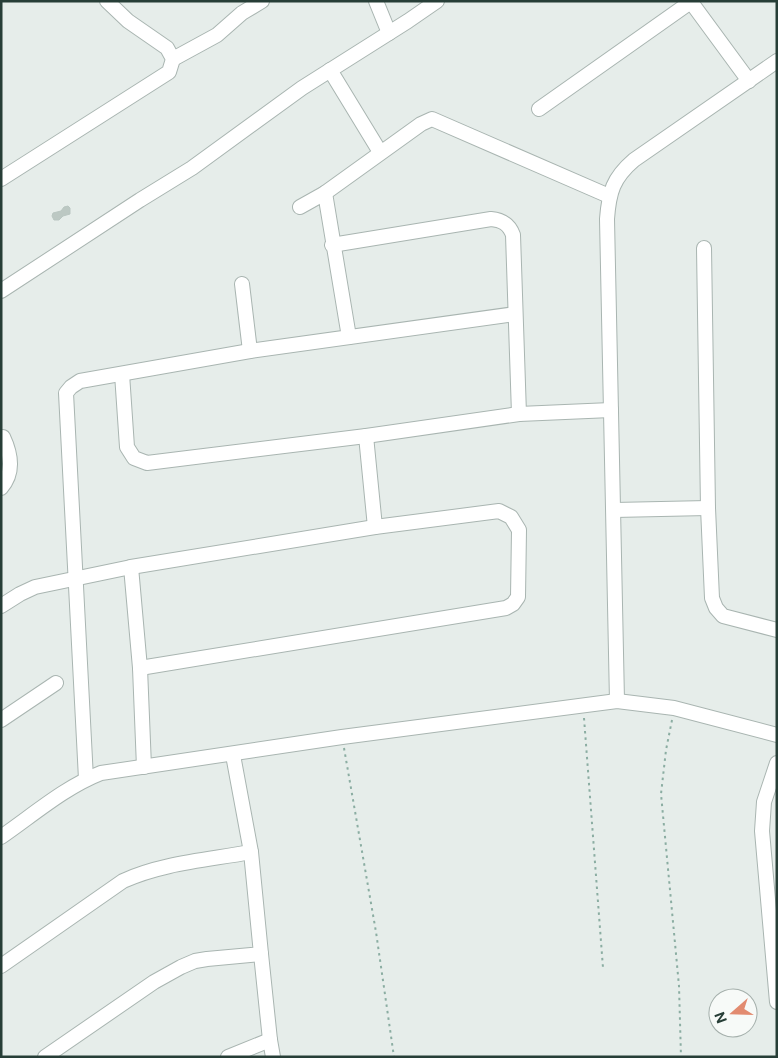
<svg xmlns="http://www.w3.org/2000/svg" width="778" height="1058" font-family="'Public Sans',sans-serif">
	<rect width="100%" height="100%" fill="#e6edea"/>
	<polygon fill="#bcc8c3" stroke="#b9c6c1" points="68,206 70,208 70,214 63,216 59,220 54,220 52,216 53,213 61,211 64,207"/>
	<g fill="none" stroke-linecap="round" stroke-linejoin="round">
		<defs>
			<g id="minor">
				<polyline points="376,1 389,33"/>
				<polyline points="691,2 749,81"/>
				<polyline points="173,59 217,35 242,13 262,1"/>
				<polyline points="330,70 380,152"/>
				<polyline points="539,109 692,1"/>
				<polyline points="1,179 169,72 173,59 167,48 128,21 107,1"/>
				<polyline points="325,193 349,337"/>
				<polyline points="300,207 325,193 421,124 432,119 609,196"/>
				<path d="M332 245 491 219C502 220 509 224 513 235L519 414"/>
				<polyline points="704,248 708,508 712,598 716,608 723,616 777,630"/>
				<polyline points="242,284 250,351"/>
				<polyline points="1,291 140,200 192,168 302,88 408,21 437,1"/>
				<polyline points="122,374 127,447 134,458 147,463 366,436 519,414 611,410"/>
				<polyline points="366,436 375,527"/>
				<path d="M1 488C14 473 11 454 3 437"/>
				<polyline points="614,510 708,508"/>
				<polyline points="131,567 140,668 144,767"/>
				<polyline points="1,606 20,594 35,587 131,567 375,527 499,511 511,517 519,530 518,597 513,604 506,608 140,668"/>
				<path d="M617 701 607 219C609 192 613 178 634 160L777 61"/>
				<polyline points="1,720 56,683"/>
				<polyline points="777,763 764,802 762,831 777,1002"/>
				<polyline points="86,779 66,393 71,387 80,381 250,351 515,314"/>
				<path d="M1 837C33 815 65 787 101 773L342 737 617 701 674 708 777 735"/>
				<polyline points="261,954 270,1040 273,1057"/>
				<path d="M1 966 123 881C162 863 208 860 251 852"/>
				<polyline points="45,1057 154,982 181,967 195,961 207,959 261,954 251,852 233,755"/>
				<polyline points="228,1057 270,1040"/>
			</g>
		</defs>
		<use href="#minor" stroke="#a9b5b1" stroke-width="16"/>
		<g stroke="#8bada2" stroke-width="2" stroke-dasharray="2.5 4" stroke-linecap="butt">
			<polyline points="584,718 603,968"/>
			<polyline points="672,720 666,750 661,794 679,986 681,1057"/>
			<polyline points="344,748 376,932 394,1057"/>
		</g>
		<use href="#minor" stroke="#fff" stroke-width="14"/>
	</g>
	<rect width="778" height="1058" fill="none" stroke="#273e37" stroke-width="5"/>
	<g transform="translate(733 1013) rotate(250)"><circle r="24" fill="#f7faf8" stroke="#a4afab"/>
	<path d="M0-4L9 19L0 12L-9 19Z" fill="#e28b70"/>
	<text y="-8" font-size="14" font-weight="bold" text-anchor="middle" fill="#273e37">N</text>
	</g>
</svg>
